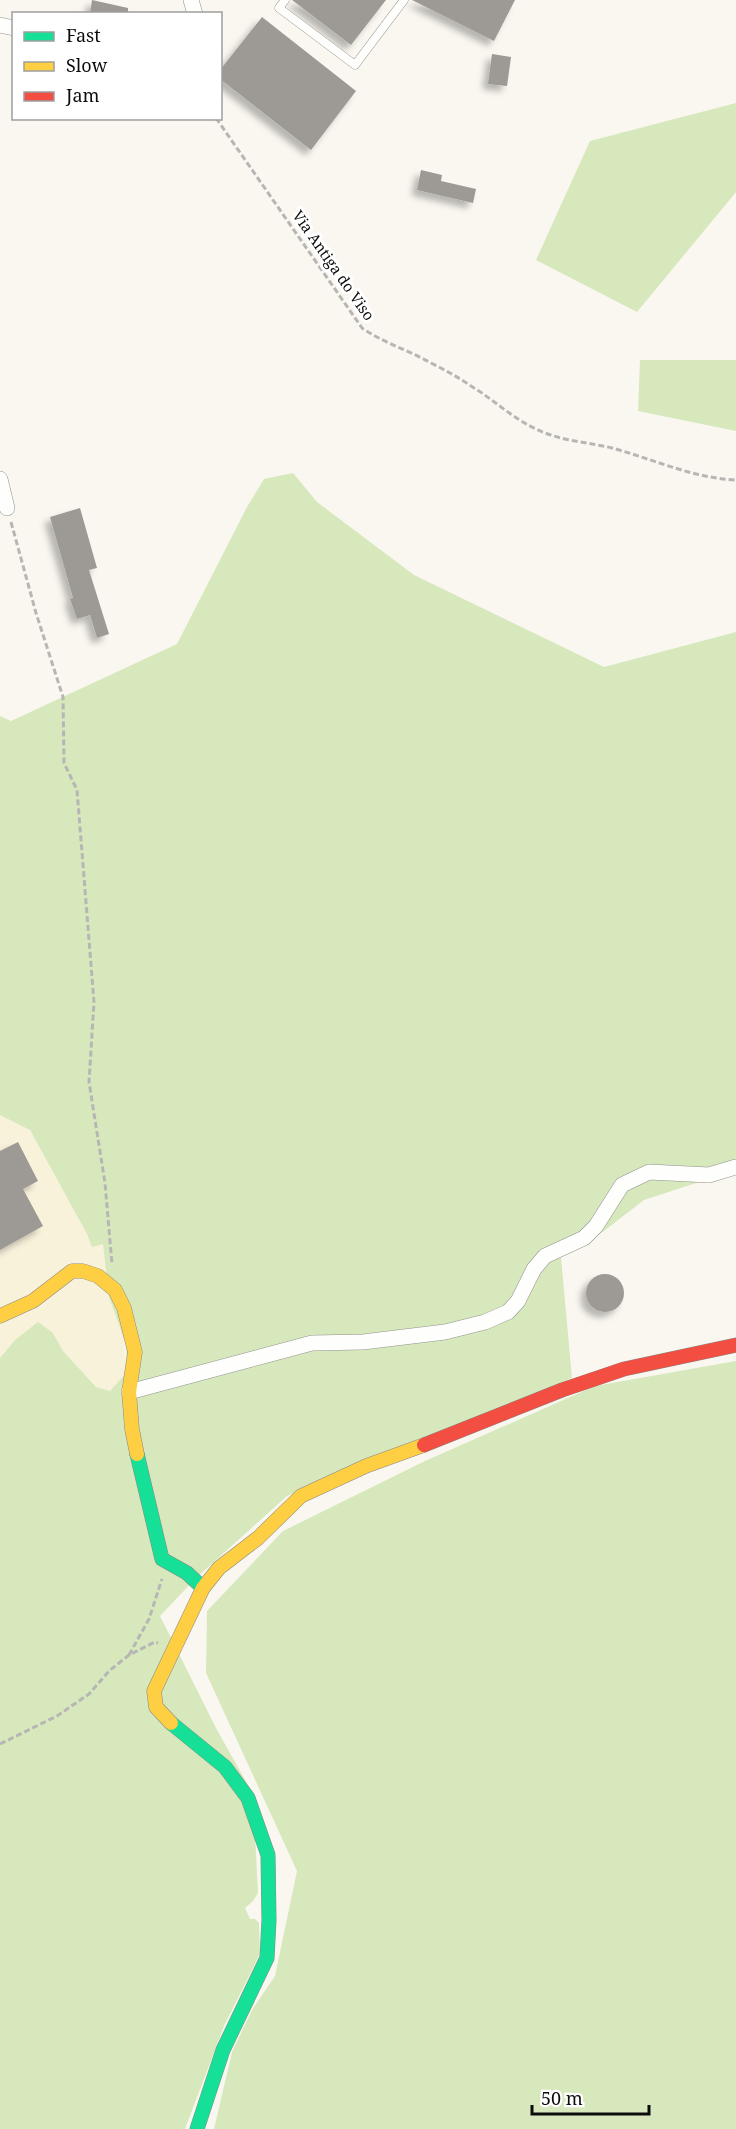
<svg xmlns="http://www.w3.org/2000/svg" width="736" height="2129" font-family="'Noto Serif',serif">
	<defs>
		<filter id="shadow"><feDropShadow dx="-5.5" dy="5.5" stdDeviation="3" flood-color="#0004"/></filter>
	</defs>
	<rect width="100%" height="100%" fill="#faf7f0"/>
	<polygon fill="#f8f2db" points="0,1115 30,1130 87,1234 92,1246 103,1243 109,1297 121,1318 127,1372 110,1391 96,1387 63,1351 53,1333 15,1340 0,1358"/>
	<g fill="#d6e8bc">
		<polygon points="736,103 736,192 637,312 536,260 590,141"/>
		<polygon points="640,360 736,360 736,431 638,411"/>
		<polygon points="293,473 317,502 414,575 604,667 736,632 736,1170 644,1200 604,1231 561,1257 572,1378 287,1496 195,1579 160,1616 217,1730 253,1794 258,1893 253,1901 245,1908 250,1919 255,1919 259,1923 260,1954 224,2026 185,2129 0,2129 0,1358 15,1340 38,1322 53,1333 63,1351 96,1387 110,1391 127,1372 126,1344 109,1297 103,1244 92,1247 87,1234 30,1130 0,1115 0,716 11,721 177,644 247,507 264,479"/>
		<polygon points="736,1361 736,2129 214,2129 232,2052 252,2010 275,1976 297,1871 206,1673 207,1611 283,1531 425,1461 595,1386"/>
	</g>
	<g fill="#9d9a96" filter="url(#shadow)">
		<polygon points="92,0 128,8 128,14 90,14"/>
		<polygon points="292,0 386,0 351,45"/>
		<polygon points="412,0 515,0 494,41"/>
		<polygon points="262,17 356,91 311,150 220,79 220,70"/>
		<polygon points="492,54 511,57 507,86 488,84"/>
		<polygon points="421,170 442,175 441,181 476,189 473,203 417,190"/>
		<polygon points="80,508 97,568 89,570 109,634 97,638 90,615 77,619 70,599 73,598 50,517"/>
		<polygon points="18,1142 38,1181 23,1189 43,1226 0,1250 0,1151"/>
		<circle cx="605" cy="1293" r="19"/>
	</g>
	<g fill="none" stroke-linecap="round" stroke-linejoin="round">
		<defs>
			<polyline id="lane" points="285,0 279,8 355,65 404,0"/>
			<g id="street">
				<polyline points="191,0 195,14"/>
				<polyline points="0,25 14,28"/>
				<polyline points="0,479 7,508"/>
				<polyline points="129,1392 312,1343 363,1342 445,1332 485,1322 508,1312 518,1301 534,1269 545,1256 584,1238 596,1226 622,1185 649,1172 709,1175 736,1167"/>
			</g>
			<g id="fast">
				<polyline points="137,1454 162,1559 187,1573 203,1588"/>
				<polyline points="171,1723 225,1767 248,1798 268,1855 269,1920 267,1958 223,2050 197,2129"/>
			</g>
			<g id="slow">
				<polyline points="0,1316 33,1301 72,1271 83,1271 98,1276 115,1290 124,1308 135,1352 129,1392 132,1429 137,1454"/>
				<polyline points="171,1723 156,1707 154,1691 203,1588 219,1568 258,1538 301,1496 366,1466 424,1445"/>
			</g>
			<polyline id="jam" points="424,1445 562,1390 624,1369 736,1345"/>
		</defs>
		<use href="#lane" stroke="#93928f" stroke-width="9"/>
		<use href="#street" stroke="#93928f" stroke-width="16"/>
		<use href="#fast" stroke="#8a8885" stroke-width="15"/>
		<use href="#slow" stroke="#8a8885" stroke-width="15"/>
		<use href="#jam" stroke="#8a8885" stroke-width="15"/>
		<g stroke="#b7b6b5" stroke-width="3" stroke-dasharray="6 3" stroke-linecap="butt">
			<path d="M216 118 362 328C384 343 408 350 431 363 445 370 458 377 471 386 493 399 512 418 536 429 560 441 587 442 612 448 653 459 692 478 736 480"/>
			<polyline points="11,522 36,613 63,697 64,763 77,790 94,1002 89,1082 105,1183 112,1264"/>
			<polyline points="129,1655 149,1619 162,1579"/>
			<polyline points="0,1744 57,1716 89,1694 109,1671 129,1655 155,1642 158,1643"/>
		</g>
		<use href="#lane" stroke="#fefefd" stroke-width="8"/>
		<use href="#street" stroke="#fefefd" stroke-width="15"/>
		<use href="#fast" stroke="#16e098" stroke-width="14"/>
		<use href="#slow" stroke="#ffcf43" stroke-width="14"/>
		<use href="#jam" stroke="#f24e42" stroke-width="14"/>
	</g>
	<g text-anchor="middle" dominant-baseline="central" stroke-width="6" stroke-linejoin="round" paint-order="stroke">
		<g font-size="15" fill="#0c0c0c" stroke="#fff">
			<text transform="translate(334 265) rotate(55)">Via Antiga do Viso</text>
		</g>
	</g>
	<rect x="12" y="12" width="210" height="108" fill="#ffffff" stroke="#9e9e9e" stroke-width="1.5"/>
	<rect x="24" y="32" width="30" height="9" fill="#16e098" stroke="#9e9e9e" stroke-width="1.5"/>
	<text x="66" y="42" font-size="18" fill="#0c0c0c">Fast</text>
	<rect x="24" y="62" width="30" height="9" fill="#ffcf43" stroke="#9e9e9e" stroke-width="1.5"/>
	<text x="66" y="72" font-size="18" fill="#0c0c0c">Slow</text>
	<rect x="24" y="92" width="30" height="9" fill="#f24e42" stroke="#9e9e9e" stroke-width="1.5"/>
	<text x="66" y="102" font-size="18" fill="#0c0c0c">Jam</text>
	<path d="M532 2105v9h117v-9" fill="none" stroke="#0c0c0c" stroke-width="3"/>
	<text x="541" y="2105" font-size="18" fill="#0c0c0c" stroke="#ffffff" stroke-width="4.5" paint-order="stroke">50 m</text>
</svg>
